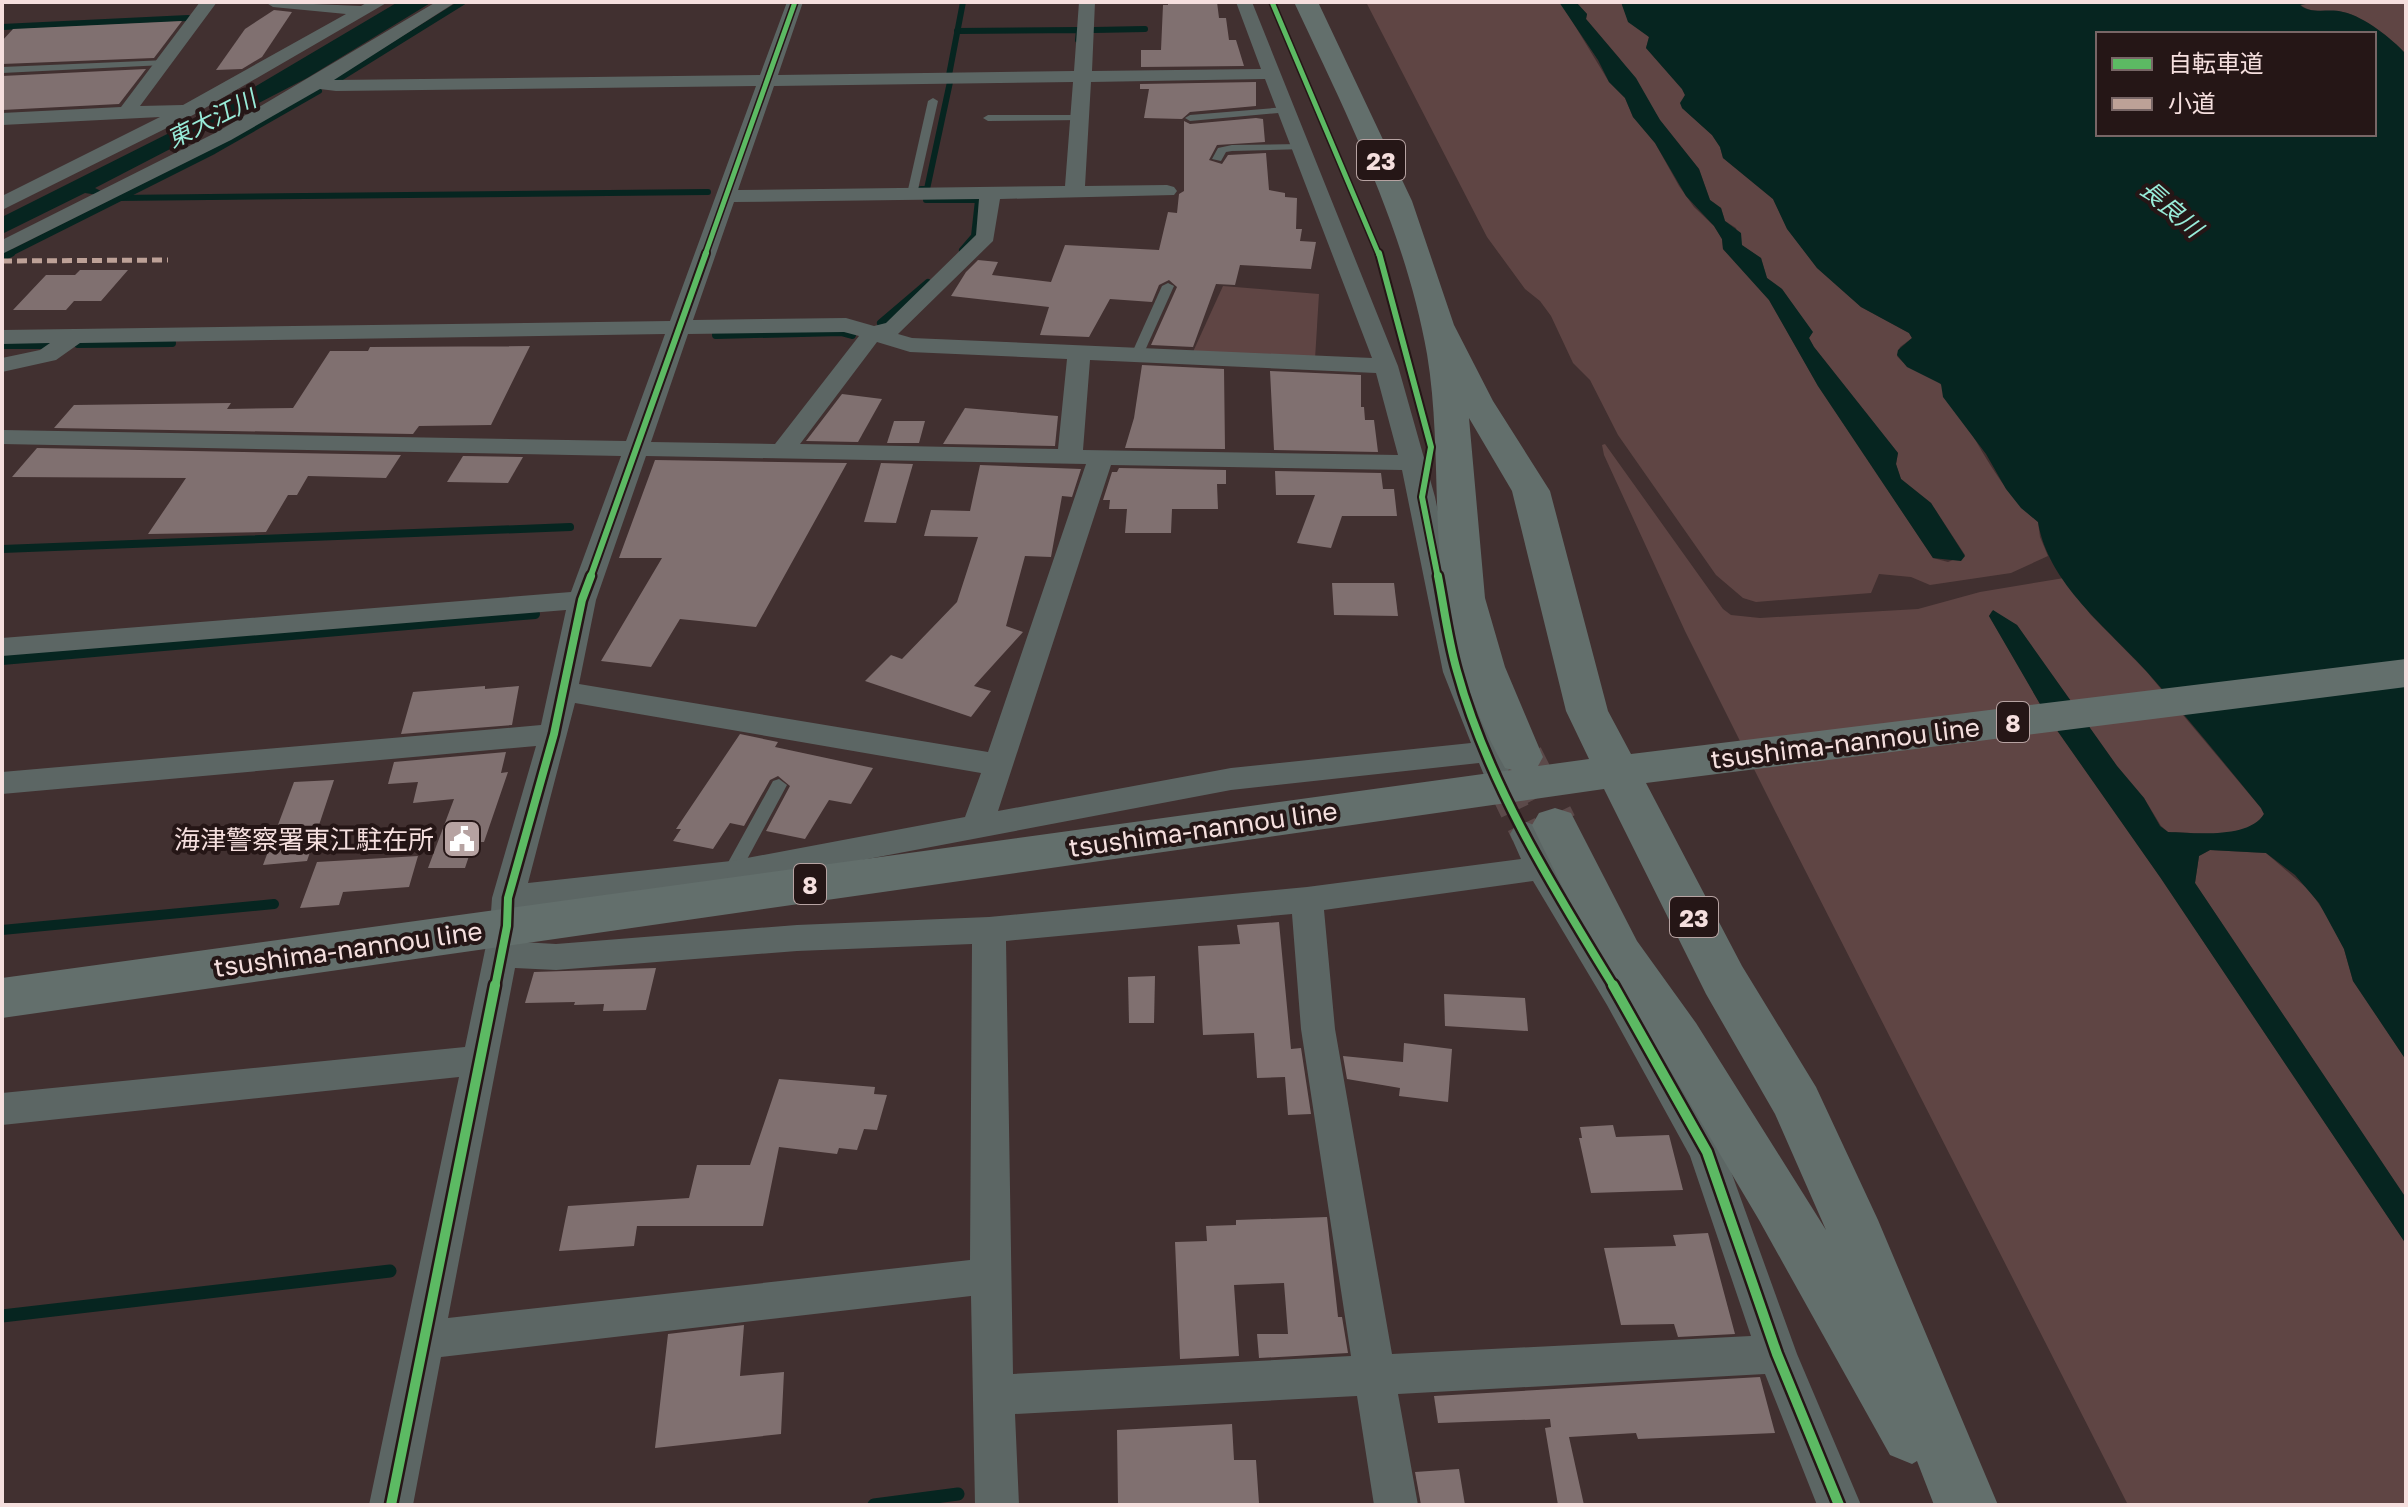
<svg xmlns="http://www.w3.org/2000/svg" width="2408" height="1507" font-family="'Golos Text','Noto Sans JP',sans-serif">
	<rect width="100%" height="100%" fill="#413030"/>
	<g fill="#5f4544">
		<path d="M1366 2H1559L1563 6 1609 82 1625 98 1633 117 1655 143 1679 186 1694 207 1714 226 1722 239 1723 249 1769 300 1818 386 1933 558 1948 562 1965 555 1931 503 1901 479 1896 464 1898 453 1814 347 1809 338 1812 332 1782 289 1767 278 1761 258 1741 245 1736 228 1725 221 1721 208 1710 200 1699 169 1660 120 1620 59 1586 19 1587 14 1576 2H1621L1626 15 1649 37 1646 48 1682 89 1685 95 1682 108 1712 135 1720 147 1723 158 1773 199 1787 228 1817 268 1861 307 1909 333 1912 338 1900 347 1897 356C1909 372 1931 371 1942 386 1974 431 1995 487 2038 522L2040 537 2048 556 2011 573 1930 585 1911 577 1879 574 1871 593 1756 602 1743 598 1716 575 1618 435 1590 380 1573 363 1551 316 1540 301 1525 289 1487 237Z"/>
		<path d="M2318 2H2406V54C2391 38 2365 17 2343 12 2329 9 2310 15 2300 4Z"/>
		<polygon points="1223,286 1319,294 1315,359 1192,354"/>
		<path d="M1605 444 1723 609 1731 615 1760 618 1918 609 1980 592 2064 578 2090 614 2146 671 2261 808 2264 814C2247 842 2196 832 2168 832L2161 826 2144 798 2117 766 2017 625 1992 611 1989 616 2047 716 2160 877 2406 1244V1505H2128L1776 813 1685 631 1604 455 1602 445Z"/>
		<polygon points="2210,850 2266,853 2309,890 2328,917 2344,949 2353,981 2406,1060 2406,1198 2195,883 2199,856"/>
	</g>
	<g fill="#062520" fill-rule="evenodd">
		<polygon points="398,2 432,2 307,78 95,188 103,192 98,195 85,193 2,234 2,217 217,109"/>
		<polygon points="1559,2 1576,2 1587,14 1586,19 1636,78 1660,120 1699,169 1710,200 1721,208 1725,221 1741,233 1742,245 1761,258 1767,278 1782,289 1813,332 1809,338 1814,347 1898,453 1896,464 1901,479 1931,503 1965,556 1961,561 1933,558 1818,386 1769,300 1723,249 1722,239 1714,226 1686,196 1655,143 1633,117 1625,98 1609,82 1598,60"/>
		<path d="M1621 2H2318L2300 5C2311 15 2329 8 2343 12 2365 17 2391 38 2406 54V1060L2353 981 2344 949 2319 903 2295 875 2266 853 2210 850 2199 856 2195 883 2406 1198V1244L2160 877 2047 716 1989 616 1993 610 2017 625 2117 766 2144 798 2160 826 2168 832C2195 833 2249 839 2264 814L2261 808C2224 763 2187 717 2148 673 2108 628 2048 584 2038 522L2021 508 2006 489 1986 454 1943 397 1941 384 1907 367 1897 355 1898 350 1912 338 1909 333 1861 307 1817 268 1787 229 1773 199 1723 158 1720 147 1712 135 1682 108 1680 103 1685 95 1682 89 1646 48 1649 37 1628 22ZM2098 34H2374V134H2098Z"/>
	</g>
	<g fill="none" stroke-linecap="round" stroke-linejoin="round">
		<g stroke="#062520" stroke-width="6">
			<polyline points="2,27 188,18"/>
			<polyline points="1094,30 1145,29"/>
			<polyline points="957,31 1079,30 1078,40"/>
			<polyline points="949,75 963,2"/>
			<polyline points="334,82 463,2"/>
			<polyline points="921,189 927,189 950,82"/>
			<polyline points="115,198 708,192"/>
			<polyline points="926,200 978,200 974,236 962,250"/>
			<polyline points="7,255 214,151 319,91"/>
		</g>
		<g stroke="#062520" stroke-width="8">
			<polyline points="3,257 11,253"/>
			<polyline points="881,323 928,283"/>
			<polyline points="716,335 841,332 852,335"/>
			<polyline points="78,344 172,343"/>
			<polyline points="2,345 51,345"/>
			<polyline points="2,549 570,527"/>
		</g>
		<g stroke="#062520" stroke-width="10">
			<polyline points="2,660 535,614"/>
			<polyline points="2,930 274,904"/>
		</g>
		<g stroke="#062520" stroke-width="13">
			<polyline points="2,1316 390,1271"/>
			<polyline points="874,1505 958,1494"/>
		</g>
	</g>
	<g fill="#807070">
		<polygon points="1168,2 1217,2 1219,18 1226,18 1229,40 1236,40 1244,66 1141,67 1141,50 1161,50 1163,5 1168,5"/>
		<polygon points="274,10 292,12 262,57 242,69 216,70 245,29"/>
		<polygon points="182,21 154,58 2,64 2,41 13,29"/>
		<polygon points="146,69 119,104 2,110 2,76"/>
		<polygon points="1256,82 1256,106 1190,112 1182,119 1144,118 1149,89 1140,89 1140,84"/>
		<polygon points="1256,118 1263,119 1265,142 1217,145 1209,160 1222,164 1228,155 1266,153 1269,190 1285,193 1285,197 1297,198 1296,229 1302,229 1300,241 1316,242 1311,269 1240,265 1235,285 1216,284 1193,347 1151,345 1177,287 1169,280 1159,285 1152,302 1110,299 1089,337 1040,335 1049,307 951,296 966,272 978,260 998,262 992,275 1051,282 1065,245 1159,250 1168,212 1177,213 1179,194 1184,191 1184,121 1190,124"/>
		<polygon points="80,270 128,270 101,301 74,301 66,310 13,310 46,275 75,275"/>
		<polygon points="530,346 491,425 419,426 413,434 54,428 74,405 231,403 227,409 293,408 330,351 368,351 370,347"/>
		<polygon points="1142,365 1224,369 1225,449 1125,448 1134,418"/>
		<polygon points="1270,371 1361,375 1361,407 1364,407 1365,420 1374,420 1378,452 1274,450"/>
		<polygon points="842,394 882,399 858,442 806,441"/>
		<polygon points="965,408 1058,416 1055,446 943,444"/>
		<polygon points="894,421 925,421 919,443 887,443"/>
		<polygon points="37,448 401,455 386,478 308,476 297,495 288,495 266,532 148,534 186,478 12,477"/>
		<polygon points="463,456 523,457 508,483 447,482"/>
		<polygon points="655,460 847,463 756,627 680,619 651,667 601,661 662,558 619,558"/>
		<polygon points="881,463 913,464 896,523 864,522"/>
		<polygon points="980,465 1081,469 1072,497 1062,496 1051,557 1025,556 1006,626 1023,632 974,686 991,691 971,717 865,681 891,655 902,659 957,602 978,537 924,536 931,510 970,511"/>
		<polygon points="1119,468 1226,470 1226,484 1217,484 1218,509 1172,509 1171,533 1125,533 1127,509 1109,509 1110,500 1103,500 1112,472 1117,472"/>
		<polygon points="1275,471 1381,473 1383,489 1394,489 1397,516 1342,516 1331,548 1297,543 1315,495 1276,495"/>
		<polygon points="1332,583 1394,583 1398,616 1334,615"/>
		<polygon points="485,686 485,689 519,686 512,725 401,734 413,692"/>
		<polygon points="740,734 778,742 775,747 873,768 851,804 829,800 805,839 766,831 790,786 778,776 770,780 744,826 730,823 713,849 673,841 681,829 676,829"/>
		<polygon points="506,752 501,773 508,772 484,842 479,842 474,853 470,853 465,868 428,868 454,799 413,803 418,782 388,784 394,762"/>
		<polygon points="334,780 307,861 263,865 294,782"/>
		<polygon points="418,856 409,887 343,892 339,905 300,908 317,862"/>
		<polygon points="1279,922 1291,1049 1301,1048 1311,1114 1288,1115 1285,1077 1257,1078 1254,1033 1203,1035 1198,946 1240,944 1237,925"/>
		<polygon points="656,968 646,1010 603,1011 604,1004 574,1005 575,1002 525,1003 534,972"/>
		<polygon points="1155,976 1154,1023 1129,1023 1128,977"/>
		<polygon points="1444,994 1525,998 1528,1031 1445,1026"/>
		<polygon points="1404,1043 1452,1049 1448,1102 1399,1096 1400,1088 1347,1079 1343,1056 1403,1062"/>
		<polygon points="779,1079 875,1087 874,1094 887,1095 877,1130 864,1129 857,1150 839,1148 837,1154 779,1147 763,1226 637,1226 634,1246 559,1251 568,1206 689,1198 697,1165 750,1165"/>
		<polygon points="1613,1125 1616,1137 1669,1135 1683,1190 1591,1193 1579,1138 1582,1138 1580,1127"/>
		<polygon points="1327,1217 1338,1317 1342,1317 1348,1353 1259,1358 1257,1334 1288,1334 1284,1283 1234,1285 1239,1356 1180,1359 1175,1242 1207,1241 1206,1226 1236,1225 1236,1220"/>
		<polygon points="1708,1233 1735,1334 1678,1337 1674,1324 1621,1325 1604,1248 1676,1246 1673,1235"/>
		<polygon points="744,1325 740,1376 784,1372 781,1434 655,1448 668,1334"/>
		<polygon points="1760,1377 1775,1433 1638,1439 1636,1433 1569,1437 1584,1505 1558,1505 1545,1428 1551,1427 1550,1419 1438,1423 1434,1396"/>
		<polygon points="1232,1424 1234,1460 1256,1460 1259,1503 1118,1505 1117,1430"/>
		<polygon points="1459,1469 1465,1505 1421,1505 1415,1472"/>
	</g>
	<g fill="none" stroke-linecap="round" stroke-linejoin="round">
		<polyline stroke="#5c4a4a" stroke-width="30" stroke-dasharray="30 15" stroke-linecap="butt" points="1502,784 1526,834"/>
		<polyline stroke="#5c4a4a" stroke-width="44" stroke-dasharray="44 22" stroke-linecap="butt" points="1521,757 1555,825"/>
		<g fill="#5c6664" fill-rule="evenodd">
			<polygon points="167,60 167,64 164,65 2,73 2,67"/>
			<polygon points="933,98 938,101 917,194 912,197 907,194 928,101"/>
			<polygon points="1286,107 1290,108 1290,112 1190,121 1185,118 1190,115"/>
			<polygon points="1079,115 1084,118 1083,120 988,121 983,118 988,115"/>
			<polygon points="1301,144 1306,147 1305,149 1232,151 1226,152 1221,161 1212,159 1218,148 1232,145"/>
			<polygon points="1168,283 1174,286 1143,355 1141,358 1133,358 1131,355 1162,286"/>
			<polygon points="779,779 787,785 737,878 725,878 722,873 725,868 773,781"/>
		</g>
		<g fill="#5c6664" fill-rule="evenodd">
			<polygon points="200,2 217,2 140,106 183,105 346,14 273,7 265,2 361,6 368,2 388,2 193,115 2,210 2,196 160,117 2,125 2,113 121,107"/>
			<path d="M436 2H456L334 80 760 75 787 2H803L778 75 1074 71 1079 2H1095L1092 71 1261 69 1236 2H1252L1398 366 1435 497 1471 672 1510 767 1506 775 1495 778 1484 775 1479 763 1231 790 731 885 524 909 521 942 556 944 797 925 989 917 1307 887 1521 859 1510 834 1515 826 1526 822 1537 826 1555 864 1631 985 1720 1141 1797 1354 1861 1505H1817L1765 1374 1398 1394 1418 1505H1374L1357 1396 1015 1414 1019 1505H975L971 1296 441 1357 413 1505H369L459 1077 2 1125V1093L465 1047 490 926 492 898 536 746 2 794V772L541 725 566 610 2 656V638L571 592 621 456 2 444V430L626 441 665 334 80 343 56 360 2 372V358L40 350 50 343 2 344V330L670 321 756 86 336 91 320 89 231 140 2 254V240L217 132ZM1265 79 1372 358 912 338 898 334 993 241 1000 199 1174 195 1177 191 1174 187 1167 185 1085 186 1091 82ZM1073 82 1065 186 738 190 774 86ZM979 199 976 235 886 323 874 326 846 318 693 320 734 202ZM844 332 859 336 775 444 651 442 688 334ZM877 342 910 352 1067 359 1058 449 800 444ZM1090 360 1376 373 1398 455 1083 450ZM646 456 1086 464 988 752 579 684 596 600ZM1111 465 1402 470 1443 672 1471 743 1231 768 998 811ZM575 703 981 773 965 817 731 861 528 883ZM1533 881 1607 1005 1690 1156 1751 1336 1392 1354 1335 1029 1324 910ZM1292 914 1301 1029 1351 1356 1013 1374 1006 941ZM972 944 970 1260 448 1318 515 968 556 970 797 951Z"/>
		</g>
		<path fill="#636f6c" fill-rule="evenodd" d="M1294 2H1318L1412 201 1454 325 1493 401 1550 491 1608 711 1631 754 2406 659V687L1646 783 1742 966 1816 1087 1878 1220 1998 1505H1934L1917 1461 1912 1464 1890 1455 1759 1220 1660 1053 1602 968 1532 825 1539 813 1555 808 1571 813 1637 941 1696 1023 1826 1230 1775 1114 1706 994 1604 789 2 1018V978L1512 770 1505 768C1473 713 1447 636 1441 573 1434 500 1439 426 1427 354 1405 230 1347 115 1294 2ZM1469 418 1512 491 1566 711 1589 759 1538 766 1543 757 1505 667 1485 598Z"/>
		<polyline stroke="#bda197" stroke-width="5" stroke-dasharray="10 5" stroke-linecap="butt" points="2,261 168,260"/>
		<defs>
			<g id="cycleway-far3">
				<polyline points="1272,2 1379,255"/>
				<polyline points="705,255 795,2"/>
			</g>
			<g id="cycleway-far2">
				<polyline points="1379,253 1431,447 1422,497 1438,578"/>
				<polyline points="590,578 706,253"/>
			</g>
			<g id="cycleway-far1">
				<path d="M1438 576C1444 607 1448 640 1457 671 1488 784 1554 889 1614 987"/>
				<polyline points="495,987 507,926 508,898 554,734 582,600 591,576"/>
			</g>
			<g id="cycleway">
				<polyline points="1613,985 1707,1152 1777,1354 1839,1505"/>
				<polyline points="391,1505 495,985"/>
			</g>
		</defs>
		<use href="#cycleway-far3" stroke="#251616" stroke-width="8"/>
		<use href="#cycleway-far2" stroke="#251616" stroke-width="10"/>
		<use href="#cycleway-far1" stroke="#251616" stroke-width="13"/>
		<use href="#cycleway" stroke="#251616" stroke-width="15"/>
		<use href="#cycleway-far3" stroke="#5cba63" stroke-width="5"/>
		<use href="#cycleway-far2" stroke="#5cba63" stroke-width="6"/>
		<use href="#cycleway-far1" stroke="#5cba63" stroke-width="8"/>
		<use href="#cycleway" stroke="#5cba63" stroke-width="10"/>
	</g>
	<defs>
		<symbol id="civic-square" viewBox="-11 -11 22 22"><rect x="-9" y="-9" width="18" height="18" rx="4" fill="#b6a2a1" stroke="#251616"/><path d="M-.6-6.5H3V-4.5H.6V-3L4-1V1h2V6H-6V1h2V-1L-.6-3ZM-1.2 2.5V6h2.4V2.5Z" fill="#fff"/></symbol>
	</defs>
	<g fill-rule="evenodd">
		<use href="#civic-square" x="440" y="817" width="44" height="44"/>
	</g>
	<g text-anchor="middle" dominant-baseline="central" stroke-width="8" stroke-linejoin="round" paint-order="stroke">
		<g font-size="24" font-style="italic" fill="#98ecd9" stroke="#251616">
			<text transform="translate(211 118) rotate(-27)">東大江川</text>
			<text transform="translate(2172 208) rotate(41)">長良川</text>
		</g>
		<g fill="#251616" stroke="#b7a3a2" stroke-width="2">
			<rect x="1357" y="140" width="48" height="40" rx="6"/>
			<rect x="1997" y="702" width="32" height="40" rx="6"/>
			<rect x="794" y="864" width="32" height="40" rx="6"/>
			<rect x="1670" y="897" width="48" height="40" rx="6"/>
		</g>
		<g font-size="24" font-weight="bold" fill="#f5dfde">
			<text x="1381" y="160">23</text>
			<text x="2013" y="722">8</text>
			<text x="810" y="884">8</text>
			<text x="1694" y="917">23</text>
		</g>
		<g font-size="26" fill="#f5dfde" stroke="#251616">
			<text transform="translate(1845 743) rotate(-7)">tsushima-nannou line</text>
			<text transform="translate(1203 829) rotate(-8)">tsushima-nannou line</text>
			<text transform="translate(348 949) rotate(-8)">tsushima-nannou line</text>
		</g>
		<g font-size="26" fill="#f5dfde" stroke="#251616" text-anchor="end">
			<text x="434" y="839">海津警察署東江駐在所</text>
		</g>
	</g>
	<rect width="2408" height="1507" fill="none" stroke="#f5dfde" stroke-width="8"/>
	<rect x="2096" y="32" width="280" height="104" fill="#251616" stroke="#786666" stroke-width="2"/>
	<rect x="2112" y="58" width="40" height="12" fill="#5cba63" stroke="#786666" stroke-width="2"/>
	<text x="2168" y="72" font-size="24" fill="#f5dfde">自転車道</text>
	<rect x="2112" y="98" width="40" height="12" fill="#bda197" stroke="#786666" stroke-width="2"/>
	<text x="2168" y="112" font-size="24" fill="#f5dfde">小道</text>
</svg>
